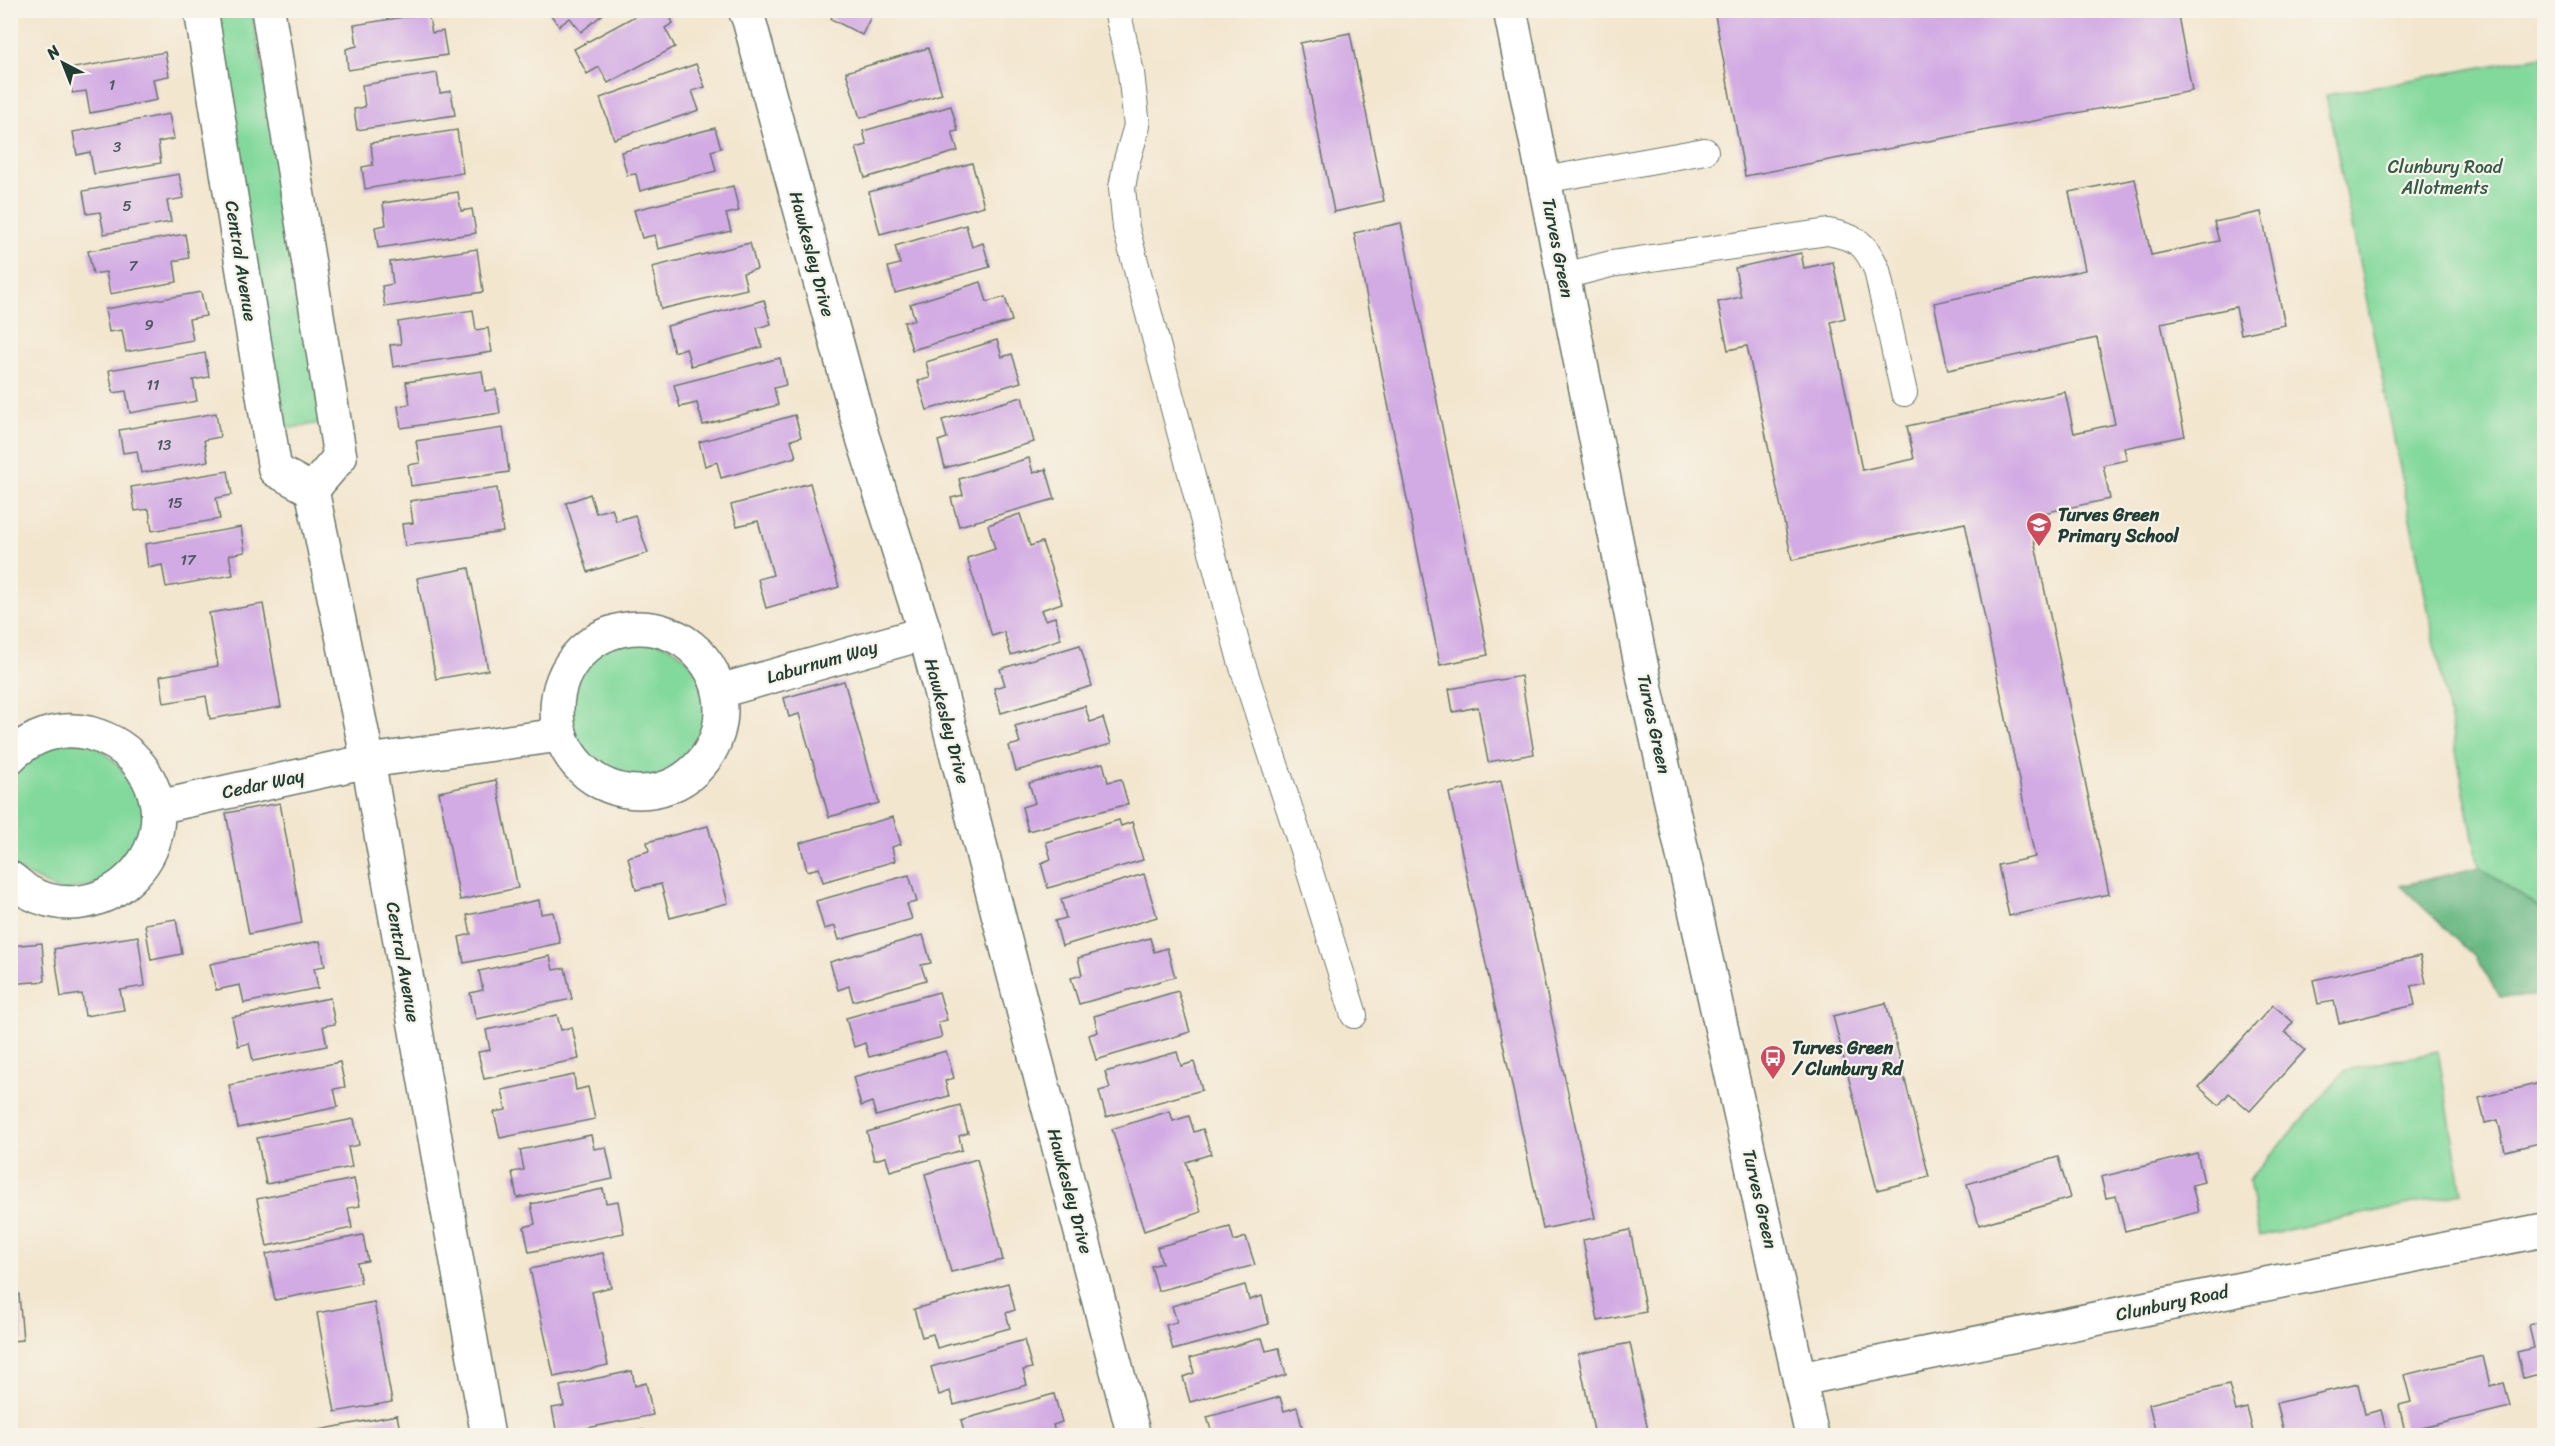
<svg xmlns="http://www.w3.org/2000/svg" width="2555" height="1446" font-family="Sriracha,sans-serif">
	<rect width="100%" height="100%" fill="#f7f3e8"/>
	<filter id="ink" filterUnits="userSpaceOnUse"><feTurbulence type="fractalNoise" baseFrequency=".0167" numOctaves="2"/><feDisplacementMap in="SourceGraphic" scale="12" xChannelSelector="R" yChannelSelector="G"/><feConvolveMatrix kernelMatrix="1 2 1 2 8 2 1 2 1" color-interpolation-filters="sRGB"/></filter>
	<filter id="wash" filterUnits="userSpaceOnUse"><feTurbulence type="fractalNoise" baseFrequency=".008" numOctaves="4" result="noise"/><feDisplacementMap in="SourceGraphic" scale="24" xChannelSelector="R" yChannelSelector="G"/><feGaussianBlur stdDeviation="1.35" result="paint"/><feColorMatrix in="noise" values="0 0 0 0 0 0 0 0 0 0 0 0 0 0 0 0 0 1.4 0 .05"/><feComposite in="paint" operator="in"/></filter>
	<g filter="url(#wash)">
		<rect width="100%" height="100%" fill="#f3e6cf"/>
		<g fill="#83d99c" stroke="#518b68" stroke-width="1.5">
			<polygon points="219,11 252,11 326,422 275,431"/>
			<polygon points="2544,56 2544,911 2479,867 2326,95"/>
			<circle cx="638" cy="711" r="71"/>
			<polygon points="94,741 145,793 143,843 110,881 61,892 16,869 11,861 10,769 45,743"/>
			<polygon points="2438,1051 2462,1193 2259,1236 2249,1180 2346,1070"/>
		</g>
		<polygon fill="#6ab984" stroke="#447b5c" stroke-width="1.5" points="2479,867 2544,911 2544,996 2500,997 2475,957 2401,886"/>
		<g id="blocks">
			<g fill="#d2aae4">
				<polygon points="547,10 608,10 581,32 570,18 559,26"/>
				<polygon points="646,10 667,10 673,23 665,28 675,47 608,83 599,67 587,74 574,49"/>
				<polygon points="825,10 874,10 862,35 831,19 833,14"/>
				<polygon points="1714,10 2177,10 2192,91 1745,176"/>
				<polygon points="428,13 432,33 443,31 447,55 348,70 346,49 357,46 354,25"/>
				<polygon points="1350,33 1384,201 1334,212 1300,43"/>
				<polygon points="928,48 942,94 860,118 846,72"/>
				<polygon points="165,52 169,76 153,79 157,100 90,113 86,91 72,93 68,69"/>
				<polygon points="696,64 705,87 692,91 699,110 614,139 600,98"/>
				<polygon points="437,73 440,93 451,91 455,115 357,130 354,109 365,107 362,85"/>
				<polygon points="951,106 958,131 952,132 958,151 865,178 856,148 867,145 863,131"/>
				<polygon points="169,114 174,139 158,142 161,163 94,174 90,152 77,155 73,132"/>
				<polygon points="715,128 721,148 711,151 716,171 640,191 636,174 627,175 621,152"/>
				<polygon points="457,130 463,173 365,189 362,167 373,165 371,143"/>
				<polygon points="972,163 984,206 880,234 869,192"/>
				<polygon points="179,174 184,198 167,201 171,222 104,234 100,212 87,214 83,191"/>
				<polygon points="2135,179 2151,255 2219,241 2214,222 2261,212 2285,325 2241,334 2236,307 2161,323 2185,436 2124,448 2127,460 2103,465 2110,499 2029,516 2109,894 2009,916 1998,865 2035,857 1965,523 1792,560 1747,346 1728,350 1718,302 1741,297 1735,268 1801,253 1804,268 1833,262 1845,318 1831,322 1862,470 1914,459 1907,426 2065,392 2074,433 2115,424 2097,338 1948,370 1934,303 2085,270 2069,192"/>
				<polygon points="733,186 739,211 726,214 731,231 658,249 655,235 642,238 634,210"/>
				<polygon points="458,192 461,211 472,209 476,233 378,248 375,227 386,225 383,203"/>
				<polygon points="1401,223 1488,655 1440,665 1354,233"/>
				<polygon points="966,225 972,247 983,243 990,267 895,293 888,267 900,264 895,246"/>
				<polygon points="185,234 189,258 174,261 177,282 110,294 106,272 93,274 88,251"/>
				<polygon points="750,243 757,269 743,273 747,289 661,309 652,267"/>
				<polygon points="477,249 483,292 385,307 382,286 393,284 390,262"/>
				<polygon points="981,282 987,302 1005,297 1012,321 912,350 904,322 915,320 910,304"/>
				<polygon points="201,292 206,316 189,319 193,340 126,352 122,330 109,332 105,309"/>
				<polygon points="764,300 771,324 757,328 762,347 691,366 686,348 674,352 667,326"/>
				<polygon points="473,310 476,330 488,328 492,352 393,367 390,345 401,344 398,322"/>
				<polygon points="997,340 1002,357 1012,354 1021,382 927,410 918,381 930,378 926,362"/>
				<polygon points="205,353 209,377 193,380 197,401 130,413 126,391 113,393 109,370"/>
				<polygon points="780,358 786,385 774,388 778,405 703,425 697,403 680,407 674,385"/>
				<polygon points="482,371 485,391 496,389 500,413 401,428 398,406 410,404 406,382"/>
				<polygon points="1022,397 1034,442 945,468 938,441 947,438 942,420"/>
				<polygon points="216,413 220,437 204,440 208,461 141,473 137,451 123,453 119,430"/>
				<polygon points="795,415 801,437 791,440 796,457 721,478 717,462 705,466 699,442"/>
				<polygon points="503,428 509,472 411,486 408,465 420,463 416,441"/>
				<polygon points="1029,458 1033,473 1046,469 1055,499 959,526 951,498 963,495 959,479"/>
				<polygon points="228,471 232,495 216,498 220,519 152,531 149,509 135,511 131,487"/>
				<polygon points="810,483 839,587 766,608 758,579 773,575 758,521 737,526 731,505"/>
				<polygon points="497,488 503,532 405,546 402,524 413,523 410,501"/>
				<polygon points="590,494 596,513 612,508 616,521 635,515 648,553 588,572 566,503"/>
				<polygon points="1020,514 1030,546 1042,542 1053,574 1062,603 1041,610 1045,620 1055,617 1061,639 1011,655 1004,632 992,636 967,558 995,549 988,525"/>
				<polygon points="241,527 245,552 229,555 233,575 166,587 162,565 148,568 145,544"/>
				<polygon points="469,568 488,670 436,679 417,578"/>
				<polygon points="263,604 281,707 210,719 206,696 164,703 160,676 218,666 209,613"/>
				<polygon points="1080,645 1092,686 1001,713 994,688 1005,685 1000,669"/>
				<polygon points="1521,676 1534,754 1488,762 1478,707 1453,712 1449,689"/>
				<polygon points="844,681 879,803 829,817 799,714 789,717 784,698"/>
				<polygon points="1085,706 1090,722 1103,718 1111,744 1016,771 1009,746 1020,743 1015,726"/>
				<polygon points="1103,763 1108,782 1121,779 1128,804 1028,831 1022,807 1035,803 1029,783"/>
				<polygon points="496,780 518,888 460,900 439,792"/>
				<polygon points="1501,781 1595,1218 1543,1229 1449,793"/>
				<polygon points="280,803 302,923 249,934 226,813"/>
				<polygon points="893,817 901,844 892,847 895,861 823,882 819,868 807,871 800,843"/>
				<polygon points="1119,820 1121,826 1132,822 1143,860 1048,888 1041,863 1051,859 1046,842"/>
				<polygon points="708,826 728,903 670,918 661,884 636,890 628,857 649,851 647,842"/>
				<polygon points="1144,874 1157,917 1062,946 1055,921 1066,918 1061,899"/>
				<polygon points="909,875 917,902 907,904 912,919 839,940 835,926 824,929 816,901"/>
				<polygon points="539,900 541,914 553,912 560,943 464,963 459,937 471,934 467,915"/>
				<polygon points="176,919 182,954 151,960 145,924"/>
				<polygon points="923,935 931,963 921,965 926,980 853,1001 849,986 838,990 830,962"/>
				<polygon points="138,936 145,986 120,990 124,1010 85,1016 82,994 61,997 54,949"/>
				<polygon points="1150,938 1154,952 1167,948 1175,977 1079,1004 1071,978 1082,975 1078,958"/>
				<polygon points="320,941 325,966 314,968 318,988 244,1003 240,985 216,990 210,964"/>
				<polygon points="42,943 45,981 10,984 10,946"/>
				<polygon points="550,956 553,970 565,968 572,999 476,1019 470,993 483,990 479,971"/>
				<polygon points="2420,956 2426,983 2411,986 2415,1005 2339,1023 2334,1001 2318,1004 2313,980"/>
				<polygon points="1178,991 1190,1032 1096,1060 1089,1035 1098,1032 1094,1016"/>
				<polygon points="939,992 947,1020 938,1022 942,1037 869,1057 865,1043 854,1047 846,1018"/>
				<polygon points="330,998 335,1024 323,1026 327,1046 253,1061 249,1043 238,1046 232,1017"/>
				<polygon points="1886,1003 1929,1177 1877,1190 1833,1016"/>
				<polygon points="2273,1005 2293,1022 2285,1032 2305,1050 2250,1111 2229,1093 2219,1105 2199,1087"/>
				<polygon points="557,1015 561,1030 572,1027 579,1059 484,1079 478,1052 490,1050 486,1030"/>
				<polygon points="946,1051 954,1078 945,1081 949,1096 876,1116 872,1102 861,1106 853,1077"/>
				<polygon points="1177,1052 1181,1066 1194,1062 1202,1090 1106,1117 1099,1091 1110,1088 1105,1072"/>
				<polygon points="340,1062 345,1087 334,1089 338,1107 238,1128 229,1085"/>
				<polygon points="574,1075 576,1090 588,1087 595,1119 500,1138 494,1112 506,1110 502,1090"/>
				<polygon points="2544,1082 2544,1142 2505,1151 2498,1120 2485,1123 2479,1098"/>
				<polygon points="960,1105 968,1133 959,1136 962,1150 890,1171 886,1157 874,1160 867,1132"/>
				<polygon points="1170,1111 1173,1121 1189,1116 1194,1132 1203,1129 1211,1154 1186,1162 1201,1212 1144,1231 1112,1129"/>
				<polygon points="354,1119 359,1145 348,1147 352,1167 266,1184 257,1138"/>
				<polygon points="591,1135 594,1149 606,1147 613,1179 517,1198 512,1172 524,1170 520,1150"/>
				<polygon points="2197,1153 2204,1182 2192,1185 2199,1212 2125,1231 2116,1196 2106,1198 2101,1177"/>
				<polygon points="2058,1157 2070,1198 1979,1225 1967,1184"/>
				<polygon points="977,1159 1003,1260 951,1272 925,1174"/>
				<polygon points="354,1179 360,1206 348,1208 352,1228 267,1246 257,1199"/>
				<polygon points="603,1189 606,1203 618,1201 624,1233 529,1252 524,1227 535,1224 531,1204"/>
				<polygon points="1230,1227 1234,1241 1246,1237 1255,1265 1158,1291 1151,1266 1162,1263 1157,1247"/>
				<polygon points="1630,1230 1646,1312 1598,1321 1583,1240"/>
				<polygon points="363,1235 368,1261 357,1263 361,1283 275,1300 266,1254"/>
				<polygon points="14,1252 17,1280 10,1280 10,1253"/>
				<polygon points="603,1253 611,1287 592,1292 608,1365 554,1377 530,1269"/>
				<polygon points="1008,1283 1015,1310 1006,1313 1010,1328 937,1348 933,1334 922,1337 914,1309"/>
				<polygon points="1245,1285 1249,1300 1262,1296 1269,1324 1173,1350 1166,1325 1177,1322 1172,1306"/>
				<polygon points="19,1294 23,1340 10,1341 10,1295"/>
				<polygon points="374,1302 392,1402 335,1412 317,1313"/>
				<polygon points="2544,1321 2544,1373 2523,1378 2517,1352 2534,1348 2529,1325"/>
				<polygon points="1262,1338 1266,1351 1279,1348 1286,1375 1190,1402 1183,1377 1194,1373 1190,1358"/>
				<polygon points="1024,1340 1032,1368 1023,1370 1027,1385 954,1405 950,1391 939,1395 931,1367"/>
				<polygon points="1630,1343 1649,1436 1595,1436 1578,1354"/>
				<polygon points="2483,1356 2490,1386 2504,1382 2510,1407 2405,1432 2399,1405 2411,1402 2404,1375"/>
				<polygon points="632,1371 635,1386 646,1383 653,1415 557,1434 552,1408 564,1406 560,1386"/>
				<polygon points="2358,1384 2365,1414 2381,1410 2387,1433 2376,1436 2270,1436 2284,1432 2277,1403"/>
				<polygon points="2229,1385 2236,1411 2247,1408 2253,1432 2240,1436 2142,1436 2142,1433 2155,1430 2149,1404"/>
				<polygon points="1054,1394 1062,1422 1053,1425 1056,1436 965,1436 961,1420"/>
				<polygon points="1280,1397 1284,1411 1297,1407 1304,1435 1204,1436 1212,1433 1207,1417"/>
				<polygon points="397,1415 401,1436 298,1436 298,1434"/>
				<polygon points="643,1430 644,1436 622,1436 622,1434"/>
			</g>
		</g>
	</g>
	<g filter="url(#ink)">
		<use href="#blocks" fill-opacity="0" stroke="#69786a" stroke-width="1.5"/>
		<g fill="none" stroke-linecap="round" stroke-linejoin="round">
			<defs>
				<g id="service">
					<polyline points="1117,10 1131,73 1137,126 1127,160 1122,188 1126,228 1241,661 1305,856 1354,1015"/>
					<polyline points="1544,180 1705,151"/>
					<path d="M1564 276 1611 264 1828 232C1857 238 1865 242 1877 270L1904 393"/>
				</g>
				<g id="minor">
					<polyline points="201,10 275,470 312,490 368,761 488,1436"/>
					<polyline points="268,10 340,457 312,490"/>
					<polyline points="745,10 749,20 861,432 925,633 1134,1436"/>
					<circle cx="639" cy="710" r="82"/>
					<polyline points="720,691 925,633"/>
					<path d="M10 757C31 736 60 726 89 733 111 739 128 749 141 767 195 841 108 935 28 892 22 888 16 882 10 878"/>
					<polyline points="158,807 368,761 560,735"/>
					<polyline points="1801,1379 2266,1284 2544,1230"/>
				</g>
				<polyline id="tertiary" points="1510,10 1646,689 1812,1436"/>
			</defs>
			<use href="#service" stroke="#69786a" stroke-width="28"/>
			<use href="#minor" stroke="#69786a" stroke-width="36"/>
			<use href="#tertiary" stroke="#69786a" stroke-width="36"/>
			<use href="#service" stroke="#fff" stroke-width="26"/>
			<use href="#minor" stroke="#fff" stroke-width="33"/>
			<use href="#tertiary" stroke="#fff" stroke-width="33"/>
		</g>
	</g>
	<defs>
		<symbol id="school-pin" viewBox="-11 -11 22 30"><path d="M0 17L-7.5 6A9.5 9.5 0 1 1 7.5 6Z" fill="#d1495b" stroke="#f7f3e8"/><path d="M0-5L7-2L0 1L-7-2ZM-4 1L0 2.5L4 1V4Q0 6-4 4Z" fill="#fff"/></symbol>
		<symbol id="bus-pin" viewBox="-11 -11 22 30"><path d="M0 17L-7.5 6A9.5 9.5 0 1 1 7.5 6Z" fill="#d1495b" stroke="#f7f3e8"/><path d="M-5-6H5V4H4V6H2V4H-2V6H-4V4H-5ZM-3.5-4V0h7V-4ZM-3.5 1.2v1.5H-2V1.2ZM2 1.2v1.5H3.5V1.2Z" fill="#fff"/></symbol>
	</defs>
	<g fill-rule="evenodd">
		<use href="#school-pin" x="2024" y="510" width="30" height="40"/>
		<use href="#bus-pin" x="1758" y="1043" width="30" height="40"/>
	</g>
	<g text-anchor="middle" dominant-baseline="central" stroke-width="4.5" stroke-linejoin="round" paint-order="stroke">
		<g font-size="15" fill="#4c5860">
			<text x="112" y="85">1</text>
			<text x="117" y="147">3</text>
			<text x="127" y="206">5</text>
			<text x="133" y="266">7</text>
			<text x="149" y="325">9</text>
			<text x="153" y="385">11</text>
			<text x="164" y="445">13</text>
			<text x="175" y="503">15</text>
			<text x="188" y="560">17</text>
		</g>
		<g font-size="18" fill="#335c49" stroke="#f7f3e8">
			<text x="2445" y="167">Clunbury Road<tspan x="2445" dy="21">Allotments</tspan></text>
		</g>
		<g font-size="18" fill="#1f3d34" stroke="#f7f3e8">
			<text transform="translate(1558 248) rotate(79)">Turves Green</text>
			<text transform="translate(812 254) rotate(75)">Hawkesley Drive</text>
			<text transform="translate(241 261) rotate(81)">Central Avenue</text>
			<text transform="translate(822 662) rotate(-16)">Laburnum Way</text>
			<text transform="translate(947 721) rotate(75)">Hawkesley Drive</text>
			<text transform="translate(1654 724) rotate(78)">Turves Green</text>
			<text transform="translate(263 784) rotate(-12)">Cedar Way</text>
			<text transform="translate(403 962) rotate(80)">Central Avenue</text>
			<text transform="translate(1070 1191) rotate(75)">Hawkesley Drive</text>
			<text transform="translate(1760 1199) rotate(77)">Turves Green</text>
			<text transform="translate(2172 1303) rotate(-12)">Clunbury Road</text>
		</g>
		<g font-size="18" font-weight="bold" fill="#1f3d34" stroke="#f7f3e8" text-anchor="start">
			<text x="2058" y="515">Turves Green<tspan x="2058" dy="21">Primary School</tspan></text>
			<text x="1792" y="1048">Turves Green<tspan x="1792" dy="21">/ Clunbury Rd</tspan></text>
		</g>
	</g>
	<rect width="2555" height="1446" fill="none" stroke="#f7f3e8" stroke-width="36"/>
	<g transform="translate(63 63) rotate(318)" stroke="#f7f3e8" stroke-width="4.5" paint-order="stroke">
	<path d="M0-4.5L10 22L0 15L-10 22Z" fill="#1f3d34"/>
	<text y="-9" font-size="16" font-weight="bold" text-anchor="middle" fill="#1f3d34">N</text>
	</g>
</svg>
